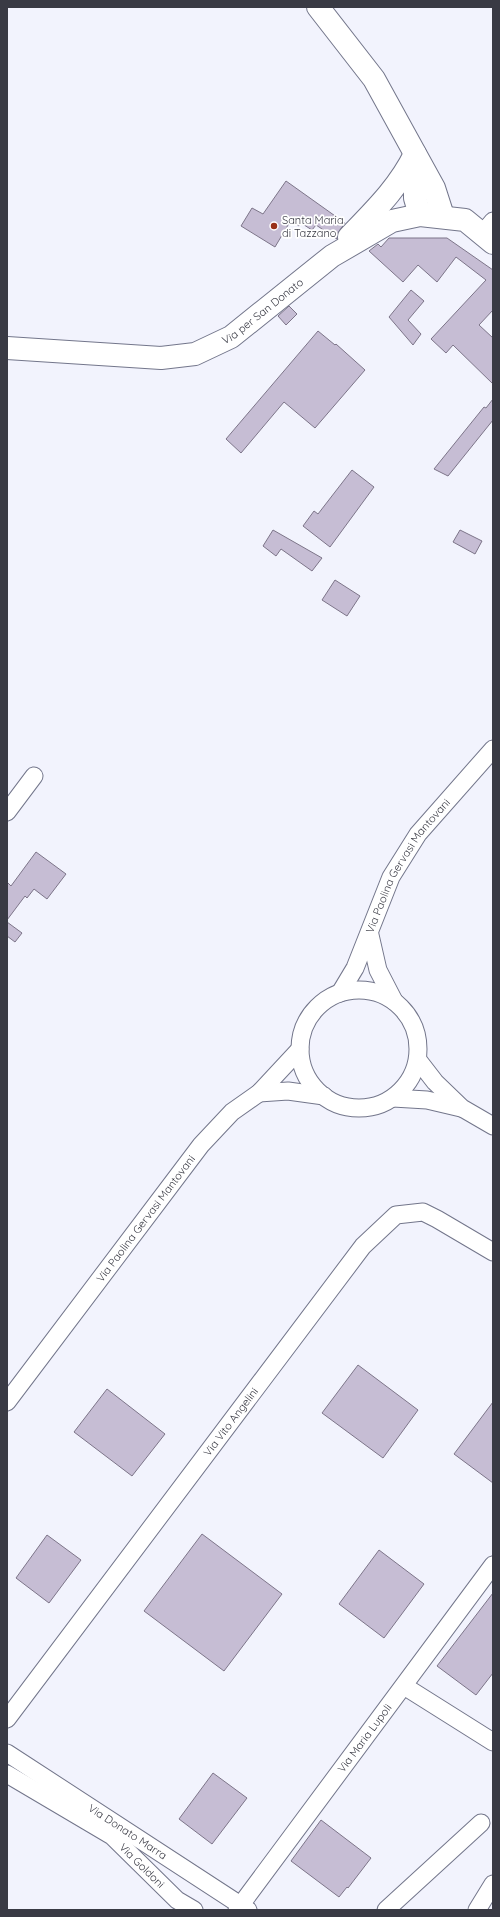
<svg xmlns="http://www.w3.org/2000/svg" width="500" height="1917" font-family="Quicksand,sans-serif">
	<rect width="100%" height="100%" fill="#f2f3fd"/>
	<g fill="#c6bdd4" stroke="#7d7589">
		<polygon points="286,181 345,223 337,234 337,239 316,225 312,230 301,223 299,226 291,220 275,247 241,226 252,208 263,214"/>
		<polygon points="389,238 447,238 493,270 493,310 479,325 493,338 493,384 453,345 446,353 431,339 486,280 456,257 437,282 418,265 403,282 369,251 378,244 381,247"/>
		<polygon points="411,290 424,301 408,320 421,334 413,345 389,317"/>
		<polygon points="289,306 297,314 286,325 278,316"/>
		<polygon points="318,331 335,345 336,344 365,370 315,428 284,402 241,453 226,439"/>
		<polygon points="493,399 493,420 448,476 434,469 484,407 486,408"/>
		<polygon points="352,470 374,487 330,547 303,526 314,511 318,514"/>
		<polygon points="273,530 322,558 312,571 281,549 276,556 263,546"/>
		<polygon points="460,530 482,541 475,554 453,542"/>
		<polygon points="335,580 360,596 347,616 322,600"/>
		<polygon points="36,852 66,874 47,899 34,889 27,898 25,896 7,920 7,882 11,886"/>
		<polygon points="7,922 22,933 15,942 7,936"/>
		<polygon points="358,1365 418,1410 383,1458 322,1413"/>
		<polygon points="107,1389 165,1434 132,1476 74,1432"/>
		<polygon points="493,1402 493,1483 454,1454"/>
		<polygon points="202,1534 282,1594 224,1671 144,1611"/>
		<polygon points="47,1535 81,1560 49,1603 16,1578"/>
		<polygon points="379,1550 424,1584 384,1638 339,1604"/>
		<polygon points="493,1593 493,1673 476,1695 437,1666"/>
		<polygon points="213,1773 247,1798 212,1844 179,1819"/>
		<polygon points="321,1820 371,1858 348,1888 347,1887 339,1897 291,1861"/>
	</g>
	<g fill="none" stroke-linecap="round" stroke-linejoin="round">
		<defs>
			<g id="street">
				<polyline points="483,233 493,221"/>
				<polyline points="7,812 34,776"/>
				<polyline points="370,935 378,970 394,1001"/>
				<circle cx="359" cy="1049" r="59"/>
				<path id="s1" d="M340 993 355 968 391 877 418 834 493 749"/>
				<polyline points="418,1060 435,1082 462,1108 493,1126"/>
				<polyline points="259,1093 288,1091 324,1096"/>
				<polyline points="393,1098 427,1100 461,1108"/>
				<path id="s2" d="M7 1402 201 1145 232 1112 259 1093 300 1049"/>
				<polyline points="404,1686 493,1742"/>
				<path id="s3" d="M7 1719 363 1246 396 1215 423 1212 437 1219 493 1252"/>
				<path id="s4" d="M7 1753 248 1910"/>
				<path id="s5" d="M7 1774 112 1836 177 1900 194 1910"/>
				<path id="s6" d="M237 1910 493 1565"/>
				<polyline points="386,1910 481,1823"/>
				<polyline points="477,1910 493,1884"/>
			</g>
			<g id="secondary">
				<polyline points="318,7 374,79 434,188 443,216"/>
				<polyline points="415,155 415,198 420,215"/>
				<path d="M349 237C374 211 399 187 415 154"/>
				<path id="s7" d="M7 348 161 358 195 354 231 337 332 256 392 221 420 215 465 220 493 243"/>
			</g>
		</defs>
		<use href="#street" stroke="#73768b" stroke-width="19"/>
		<use href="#secondary" stroke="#73768b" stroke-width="24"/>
		<use href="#street" stroke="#fff" stroke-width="17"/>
		<use href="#secondary" stroke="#fff" stroke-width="22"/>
	</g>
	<circle fill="#993017" stroke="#fff" stroke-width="1.5" cx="274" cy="226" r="4"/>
	<g text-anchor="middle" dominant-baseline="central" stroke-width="3.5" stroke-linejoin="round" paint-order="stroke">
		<g font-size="11" fill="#393a44" stroke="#fff" text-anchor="start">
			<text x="282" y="220">Santa Maria<tspan x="282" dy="13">di Tazzano</tspan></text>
		</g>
		<g font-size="11" fill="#393a44" stroke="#fff">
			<text stroke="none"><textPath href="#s7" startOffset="269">Via per San Donato</textPath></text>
			<text stroke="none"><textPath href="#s1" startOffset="145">Via Paolina Gervasi Mantovani</textPath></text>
			<text stroke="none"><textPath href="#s2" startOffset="230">Via Paolina Gervasi Mantovani</textPath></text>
			<text stroke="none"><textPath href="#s3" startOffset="372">Via Vito Angelini</textPath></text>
			<text stroke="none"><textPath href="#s6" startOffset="214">Via Maria Lupoli</textPath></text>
			<text stroke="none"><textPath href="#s4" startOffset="144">Via Donato Marra</textPath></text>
			<text stroke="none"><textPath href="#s5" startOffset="164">Via Goldoni</textPath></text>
		</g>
	</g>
	<rect width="500" height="1917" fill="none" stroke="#393a44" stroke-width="16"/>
</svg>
